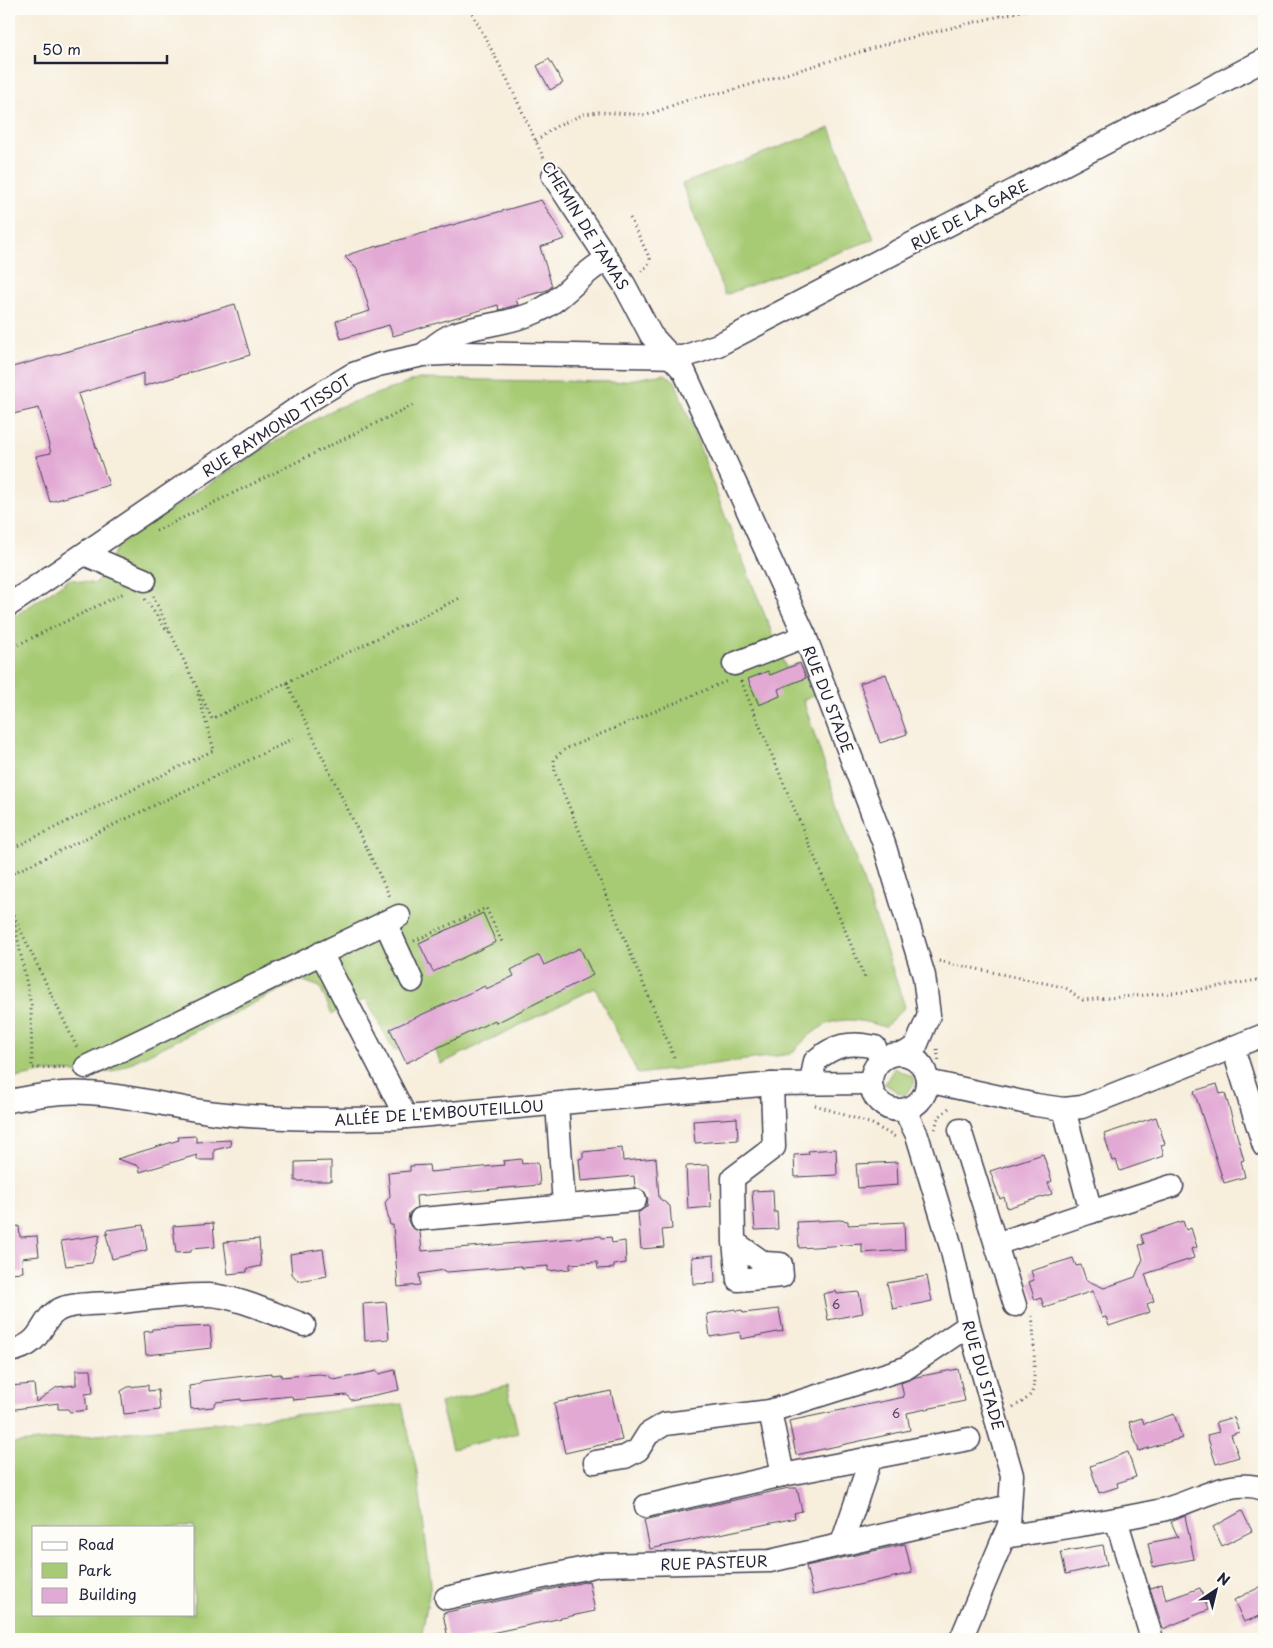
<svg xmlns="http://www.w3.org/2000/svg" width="1273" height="1648" font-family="'Playpen Sans',sans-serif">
	<rect width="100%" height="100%" fill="#fdfcf7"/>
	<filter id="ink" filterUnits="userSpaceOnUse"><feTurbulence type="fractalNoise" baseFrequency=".02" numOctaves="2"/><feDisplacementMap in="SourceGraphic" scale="10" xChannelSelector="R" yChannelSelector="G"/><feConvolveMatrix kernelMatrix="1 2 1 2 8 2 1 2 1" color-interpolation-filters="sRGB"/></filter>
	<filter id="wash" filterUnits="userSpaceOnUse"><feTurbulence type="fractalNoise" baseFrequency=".0096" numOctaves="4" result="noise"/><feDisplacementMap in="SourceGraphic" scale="20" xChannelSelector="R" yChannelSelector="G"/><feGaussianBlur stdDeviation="1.12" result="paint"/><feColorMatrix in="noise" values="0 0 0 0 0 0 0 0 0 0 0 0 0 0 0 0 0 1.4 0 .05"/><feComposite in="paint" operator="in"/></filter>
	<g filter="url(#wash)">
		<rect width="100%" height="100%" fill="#f7eedc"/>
		<g fill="#a7cb74" stroke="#647658" fill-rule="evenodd">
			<polygon points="830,128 874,239 725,295 682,184"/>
			<path d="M665 374 675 381 725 516 786 668 800 663 815 695 803 700 905 1007 885 1027C839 1013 823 1019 791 1054L638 1074 595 988 441 1064 435 1049H399L394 1051 366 999 332 1014 320 987 301 980 112 1072H47L9 1079V620L70 579 95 584 119 544 264 448 336 408 419 379 616 382Z"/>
			<polygon points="894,1068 913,1077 915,1083 904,1096 885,1084"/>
			<polygon points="507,1386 518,1433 452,1449 440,1403"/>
			<path d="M402 1404 417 1472 431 1583 421 1639H9V1444ZM34 1527H194V1614H34Z"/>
		</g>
		<g id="blocks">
			<g fill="#e2a9d4">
				<polygon points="549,59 563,83 550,90 537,66"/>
				<polygon points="541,200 565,239 540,247 552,286 547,290 516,299 518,305 513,306 499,310 498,305 393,336 389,325 341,339 336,321 370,311 357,269 345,257 353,253"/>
				<polygon points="235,304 250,355 144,386 144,373 78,394 109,485 50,502 36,456 51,453 39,408 13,414 9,400 9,368"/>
				<polygon points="800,663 806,678 778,689 780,696 759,705 748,679 768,671 770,675"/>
				<polygon points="886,674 907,734 880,743 860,683"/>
				<polygon points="483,913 496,942 433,972 419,943"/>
				<polygon points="580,948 593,975 496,1023 495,1020 406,1063 390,1029 485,986 486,989 514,976 511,970 539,955 544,965"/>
				<polygon points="1217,1084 1220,1094 1225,1093 1244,1160 1241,1161 1245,1177 1224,1183 1194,1091"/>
				<polygon points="1156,1117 1165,1144 1161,1145 1164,1156 1120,1171 1116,1160 1112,1161 1104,1134"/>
				<polygon points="737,1118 738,1140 695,1143 693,1121"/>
				<polygon points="196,1136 196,1142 230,1140 231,1146 214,1150 214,1160 197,1160 197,1155 140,1172 139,1166 117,1159 179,1140 178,1137"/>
				<polygon points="622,1148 623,1161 656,1158 659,1198 670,1206 672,1229 662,1230 664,1247 641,1249 638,1213 647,1206 648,1199 645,1192 635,1187 634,1176 581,1181 579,1159 583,1158 583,1152"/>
				<polygon points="836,1149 837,1175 795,1177 794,1155 809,1154 808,1151"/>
				<polygon points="1043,1154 1052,1181 1048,1183 1052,1194 1007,1208 1004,1197 1000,1199 990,1171"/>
				<polygon points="521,1159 522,1164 538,1162 540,1185 416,1196 417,1207 409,1213 408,1221 411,1227 420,1232 422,1251 601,1236 602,1238 611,1237 612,1243 625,1241 626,1263 614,1265 614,1268 598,1269 597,1262 570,1264 570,1269 558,1270 548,1271 548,1266 522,1268 521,1266 447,1272 444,1270 419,1274 420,1285 398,1287 393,1225 390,1225 385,1203 390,1196 388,1173 410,1171 410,1166 429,1165 430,1172 504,1165 503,1161"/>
				<polygon points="331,1161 331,1181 295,1181 295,1162"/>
				<polygon points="897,1162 898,1185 858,1188 856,1164"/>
				<polygon points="709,1165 711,1207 688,1209 686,1166"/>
				<polygon points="773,1190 774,1212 777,1212 778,1229 755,1230 752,1191"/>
				<polygon points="839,1220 848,1221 848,1225 904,1222 905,1250 862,1253 862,1244 799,1248 797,1222"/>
				<polygon points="1183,1221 1186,1230 1191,1228 1197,1247 1191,1249 1194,1258 1145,1274 1154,1301 1147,1304 1150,1312 1109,1326 1106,1317 1102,1318 1093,1291 1044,1307 1041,1298 1035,1300 1029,1282 1034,1280 1031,1271 1073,1258 1076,1266 1081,1265 1086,1280 1104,1288 1135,1277 1143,1259 1139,1245 1144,1244 1141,1235"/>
				<polygon points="213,1223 215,1247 191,1249 191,1252 176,1253 173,1226"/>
				<polygon points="143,1225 147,1250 112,1259 106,1234 108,1234 107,1230"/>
				<polygon points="19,1226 20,1237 37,1236 39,1256 22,1258 23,1272 9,1273 9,1227"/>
				<polygon points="100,1235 92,1263 66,1266 61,1241"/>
				<polygon points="259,1239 261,1266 247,1269 247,1272 228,1274 224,1242"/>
				<polygon points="323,1249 327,1276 298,1281 292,1274 290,1254"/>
				<polygon points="714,1255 715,1283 693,1284 692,1257"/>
				<polygon points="927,1276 932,1301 893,1309 887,1283"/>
				<polygon points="836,1291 837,1294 859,1292 863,1313 828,1320 823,1294"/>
				<polygon points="386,1302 389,1339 365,1341 363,1304"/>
				<polygon points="735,1309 736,1311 742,1310 743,1313 779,1309 783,1331 741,1339 740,1332 710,1337 707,1314"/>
				<polygon points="210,1326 212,1348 146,1355 144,1332 152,1331 152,1329"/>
				<polygon points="958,1369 965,1401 907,1413 910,1430 796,1455 789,1421 904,1397 901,1383 916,1377"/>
				<polygon points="76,1370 91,1370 93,1393 85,1394 87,1410 70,1412 68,1409 58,1409 58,1403 9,1410 9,1386 34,1384 36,1402 57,1387 76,1385"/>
				<polygon points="395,1370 399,1390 351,1400 347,1395 293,1400 292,1396 241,1401 241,1399 216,1402 213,1407 191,1409 189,1386 196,1385 202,1381 271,1373 271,1375 281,1374 281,1377 319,1374 327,1375 334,1380 377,1371 379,1374"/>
				<polygon points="148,1385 148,1391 158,1390 160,1410 124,1414 121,1391 128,1387"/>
				<polygon points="611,1391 622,1440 565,1453 554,1403"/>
				<polygon points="1174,1414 1182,1438 1139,1451 1129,1422 1142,1418 1144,1424"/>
				<polygon points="1234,1417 1239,1432 1231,1435 1239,1457 1216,1464 1207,1435 1219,1432 1216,1422"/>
				<polygon points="1128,1452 1136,1477 1117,1483 1118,1487 1099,1493 1090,1466"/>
				<polygon points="789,1488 797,1488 802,1511 794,1513 795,1518 650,1549 644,1520"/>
				<polygon points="1242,1511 1252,1531 1222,1546 1213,1527"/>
				<polygon points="1185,1516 1194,1559 1153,1567 1148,1543 1178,1537 1171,1522"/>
				<polygon points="905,1544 912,1573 813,1595 806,1566"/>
				<polygon points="1103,1545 1107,1565 1066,1574 1061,1552"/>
				<polygon points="589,1581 595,1611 463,1639 448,1639 443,1613"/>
				<polygon points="1162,1584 1166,1600 1200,1588 1208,1610 1163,1629 1150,1588"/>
				<polygon points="1264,1585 1264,1624 1260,1616 1244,1622 1234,1600"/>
			</g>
		</g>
	</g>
	<g filter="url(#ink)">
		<use href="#blocks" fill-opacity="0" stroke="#424153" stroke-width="1"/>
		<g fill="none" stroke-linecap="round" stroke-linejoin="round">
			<defs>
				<g id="minor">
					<polyline points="553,176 624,284 651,335 684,371 805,636 884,844 924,976 929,1015 916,1046 904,1054"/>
					<path d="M423 355C432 348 442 338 454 334 481 324 510 324 536 312 563 300 581 273 607 259"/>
					<polyline points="84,554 145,580"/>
					<polyline points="9,605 305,403 353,374 378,365 423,355 463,353 683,357 718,345 1264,60"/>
					<polyline points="734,664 805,636"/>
					<polyline points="385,922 412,981"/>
					<polyline points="321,953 406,1117"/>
					<polyline points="1233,1048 1264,1146"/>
					<circle cx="899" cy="1082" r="28"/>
					<polyline points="86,1067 399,916"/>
					<polyline points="927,1081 1036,1105 1064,1109 1082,1107 1264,1035"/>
					<path d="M811 1083 815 1061C834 1045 850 1041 875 1047L881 1060"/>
					<path d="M9 1101C35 1096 61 1091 88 1093 131 1095 174 1108 216 1113 276 1120 336 1120 396 1118L772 1084 871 1083"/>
					<polyline points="557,1104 564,1205"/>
					<polyline points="906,1109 909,1119 917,1135 951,1247 969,1325 1012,1475 1009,1525 961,1639"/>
					<polyline points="960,1130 1015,1305"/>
					<polyline points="1091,1212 1172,1186"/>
					<polyline points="421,1219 635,1200"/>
					<polyline points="734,1242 764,1263 781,1264 782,1276 738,1280 734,1242 733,1178 774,1147 772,1084"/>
					<polyline points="996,1244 1091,1212 1064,1109"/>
					<path d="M9 1351C47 1345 38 1317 63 1308 77 1303 98 1304 113 1303 144 1300 177 1294 209 1295 236 1296 277 1315 304 1325"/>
					<polyline points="770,1411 783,1475"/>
					<polyline points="595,1462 625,1457 638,1450 648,1434 665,1424 770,1411 906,1368 969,1325"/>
					<polyline points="646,1506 783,1475 969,1439"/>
					<polyline points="1116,1519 1152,1639"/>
					<path d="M1004 1537C1057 1528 1110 1522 1162 1510 1196 1502 1229 1477 1264 1489"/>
					<polyline points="842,1543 871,1458"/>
					<polyline points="446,1598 599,1565 770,1561 1010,1506"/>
				</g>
			</defs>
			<use href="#minor" stroke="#424153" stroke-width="25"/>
			<g stroke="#424153" stroke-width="3" stroke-dasharray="1 4" stroke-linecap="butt">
				<polyline points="470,9 508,81 545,161"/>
				<polyline points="536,141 555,127 584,114 599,112 647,115 693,98 729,91 897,41 1029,9"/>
				<polyline points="630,218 650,259 648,265 639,274"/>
				<polyline points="156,531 413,405"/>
				<polyline points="153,596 212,719 462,597"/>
				<polyline points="145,599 169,633"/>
				<polyline points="9,649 124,593"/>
				<polyline points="741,681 865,978"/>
				<polyline points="287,683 391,899"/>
				<polyline points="9,850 214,750 197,691"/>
				<polyline points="9,875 297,737"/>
				<polyline points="9,906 78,1050"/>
				<polyline points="13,916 31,1005 32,1068 68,1067"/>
				<polyline points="414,941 486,908 502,942"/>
				<path d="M939 961 1063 987C1072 990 1075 997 1083 1000L1184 992 1264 979"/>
				<polyline points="937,1049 939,1062"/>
				<polyline points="674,1057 555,773 554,759 565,749 727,681"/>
				<polyline points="815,1105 872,1124 897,1138"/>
				<polyline points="935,1129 938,1118 951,1106"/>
				<polyline points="1262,1165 1264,1197"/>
				<path d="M1013 1407C1020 1403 1028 1400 1032 1392 1036 1383 1034 1328 1032 1316"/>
			</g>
			<use href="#minor" stroke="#fff" stroke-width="22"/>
		</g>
	</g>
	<g text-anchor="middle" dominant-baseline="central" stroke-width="4.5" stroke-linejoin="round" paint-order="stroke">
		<g font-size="12" fill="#524461">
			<text x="836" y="1304">6</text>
			<text x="896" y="1413">6</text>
		</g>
		<g font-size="15" fill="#22223b" stroke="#fdfcf7">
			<text transform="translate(969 214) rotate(-28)">RUE DE LA GARE</text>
			<text transform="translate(586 225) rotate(58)">CHEMIN DE TAMAS</text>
			<text transform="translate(276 425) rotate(-33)">RUE RAYMOND TISSOT</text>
			<text transform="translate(829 699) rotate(69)">RUE DU STADE</text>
			<text transform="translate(439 1112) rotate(-4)">ALLÉE DE L'EMBOUTEILLOU</text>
			<text transform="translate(984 1375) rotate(74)">RUE DU STADE</text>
			<text transform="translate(714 1562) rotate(-2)">RUE PASTEUR</text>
		</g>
	</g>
	<rect width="1273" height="1648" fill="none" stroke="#fdfcf7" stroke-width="30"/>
	<rect x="32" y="1526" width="162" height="90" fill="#fdfcf7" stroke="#a5a5ac"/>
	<rect x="42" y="1542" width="25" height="8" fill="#ffffff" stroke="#a5a5ac"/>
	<text x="78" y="1550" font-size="15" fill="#22223b">Road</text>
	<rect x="42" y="1563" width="25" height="15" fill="#a7cb74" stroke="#a5a5ac"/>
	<text x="78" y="1576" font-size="15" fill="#22223b">Park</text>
	<rect x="42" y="1588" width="25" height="15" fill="#e2a9d4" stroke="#a5a5ac"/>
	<text x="78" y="1600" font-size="15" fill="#22223b">Building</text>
	<g transform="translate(1216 1590) rotate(35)" stroke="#fdfcf7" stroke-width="4" paint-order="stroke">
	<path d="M0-4L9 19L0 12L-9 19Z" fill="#22223b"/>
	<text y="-8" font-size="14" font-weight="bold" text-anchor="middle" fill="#22223b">N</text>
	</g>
	<path d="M35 55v8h132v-8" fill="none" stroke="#22223b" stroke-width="2.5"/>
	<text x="42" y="55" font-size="15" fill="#22223b" stroke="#fdfcf7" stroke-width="4" paint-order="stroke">50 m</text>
</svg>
